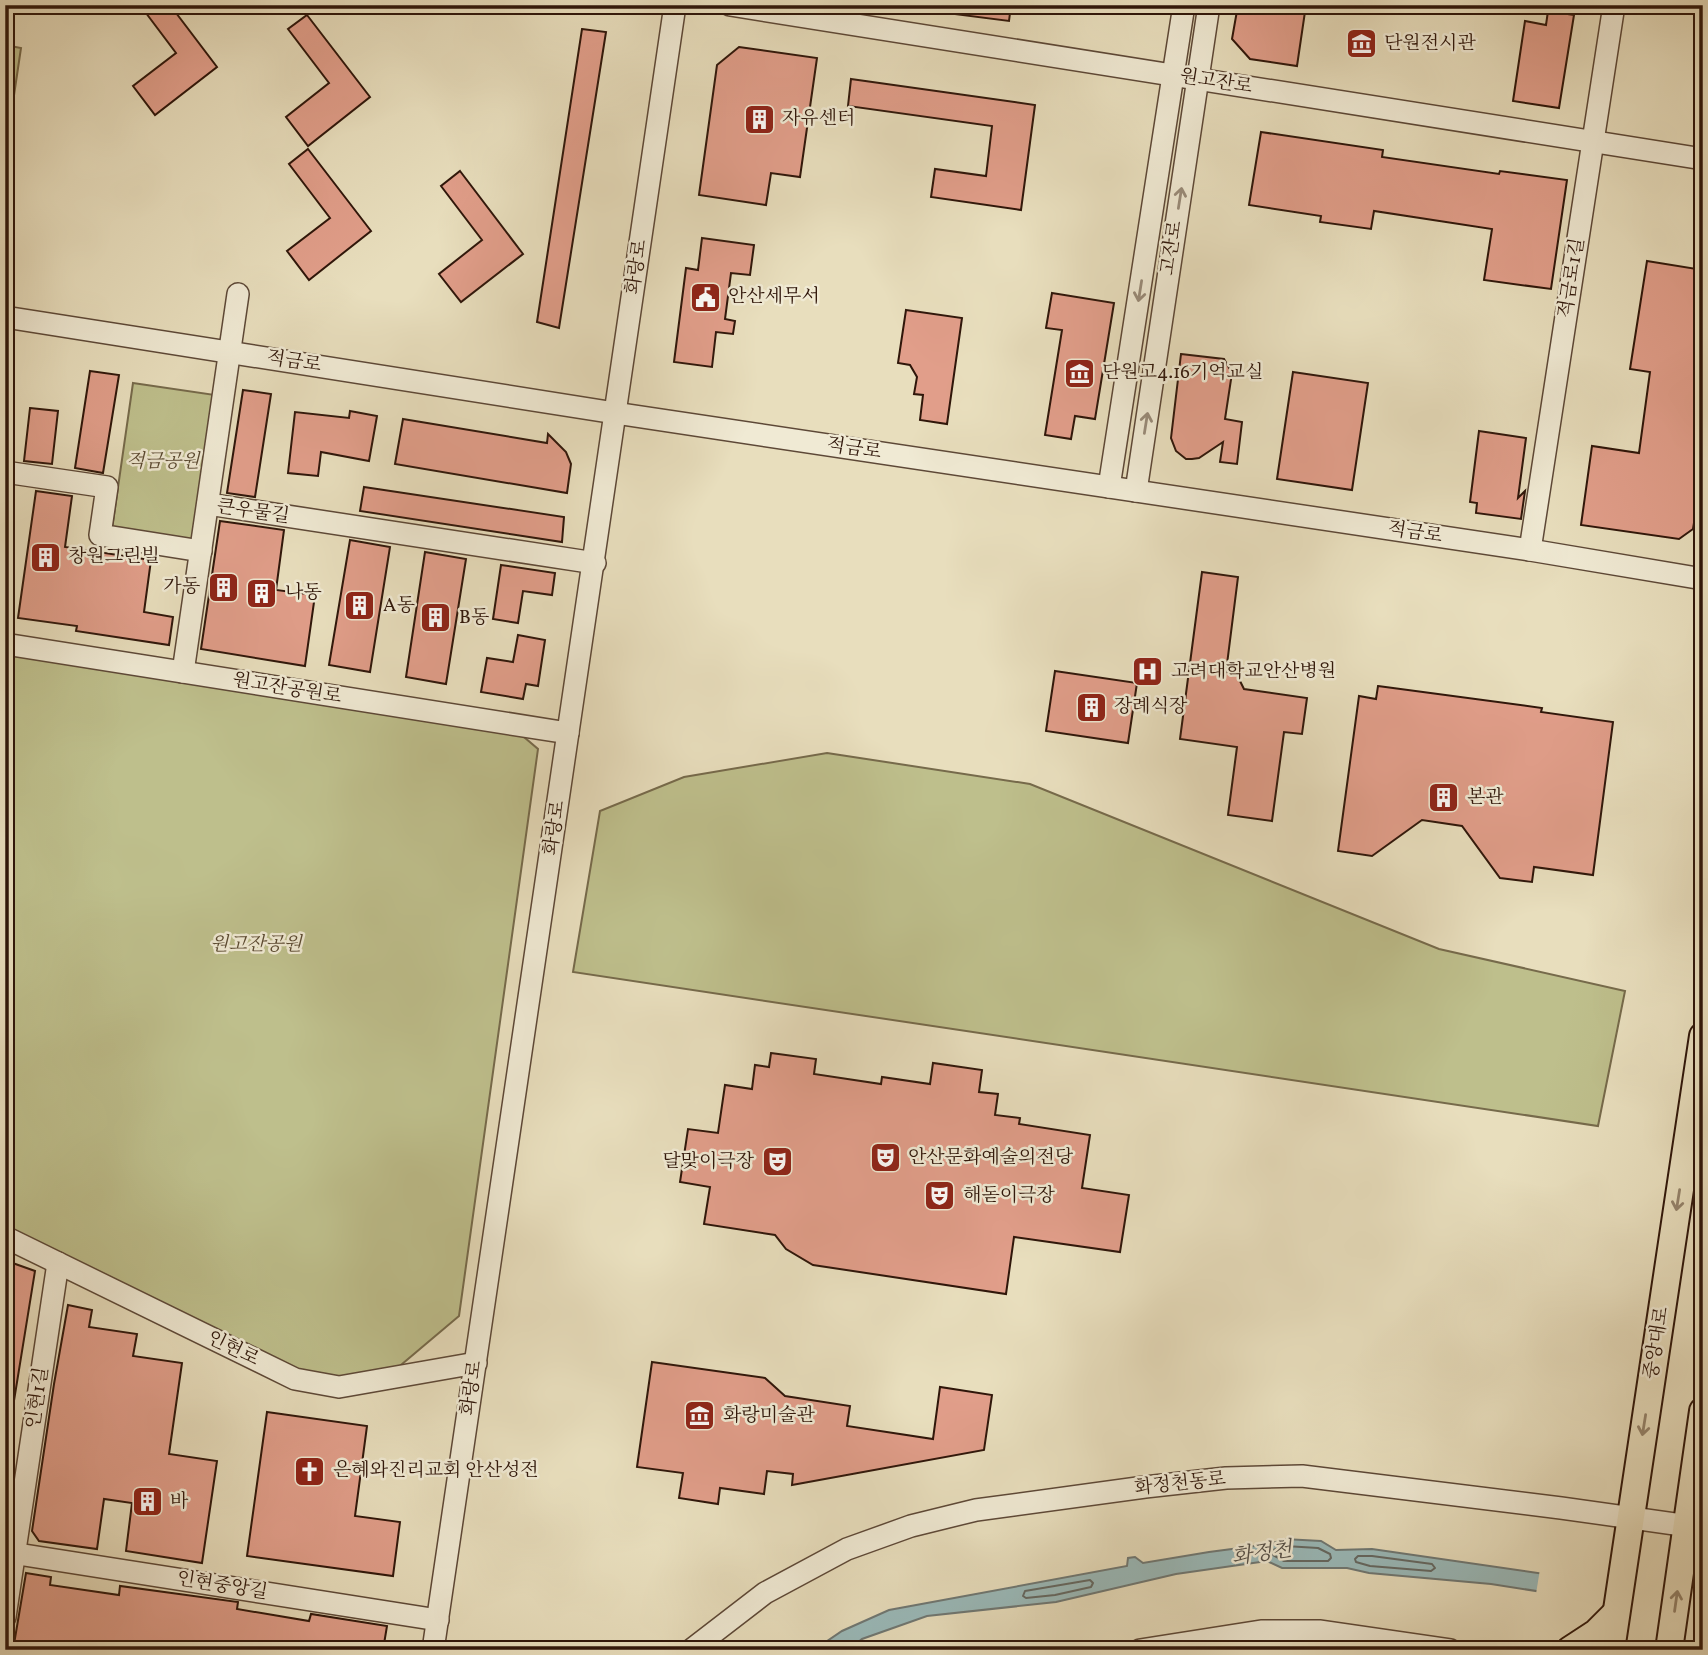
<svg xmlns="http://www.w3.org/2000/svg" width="1708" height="1655" font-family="Vollkorn,'Noto Serif KR',serif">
	<rect width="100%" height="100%" fill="#e8debd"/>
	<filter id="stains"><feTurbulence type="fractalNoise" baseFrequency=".00286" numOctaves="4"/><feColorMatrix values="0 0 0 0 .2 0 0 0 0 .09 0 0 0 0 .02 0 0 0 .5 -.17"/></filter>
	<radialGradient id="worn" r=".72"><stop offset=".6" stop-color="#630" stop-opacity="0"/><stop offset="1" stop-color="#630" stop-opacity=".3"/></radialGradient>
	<g fill="#bebf8c" stroke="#766a4b" stroke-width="2">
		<polygon points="5,45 21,48 5,156"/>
		<polygon points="133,383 215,395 194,541 112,529"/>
		<polygon points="5,650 518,732 538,749 459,1316 389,1375 307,1392 5,1241"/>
		<polygon points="827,753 1030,784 1439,949 1625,991 1598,1126 573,972 600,811 684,777"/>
	</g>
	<polygon fill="#9ababa" stroke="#6f7874" stroke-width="2" points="1284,1539 1321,1541 1336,1550 1372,1549 1703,1597 1703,1617 1491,1584 1369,1573 1347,1568 1282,1568 1267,1561 1176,1574 1056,1602 927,1616 862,1639 849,1650 814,1650 842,1631 889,1610 1127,1566 1128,1558 1135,1557 1143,1563 1209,1552 1270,1544"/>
	<polygon fill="#e8debd" points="1540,1569 1703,1593 1703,1621 1536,1594"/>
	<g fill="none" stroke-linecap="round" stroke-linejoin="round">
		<g stroke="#646862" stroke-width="2">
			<polygon points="1285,1546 1318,1548 1330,1554 1331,1558 1328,1561 1284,1561 1273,1555 1273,1550"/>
			<polygon points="1358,1556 1372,1556 1432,1564 1435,1568 1431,1571 1370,1566 1356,1562 1355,1559"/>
			<polygon points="1090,1580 1093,1583 1091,1587 1055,1595 1026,1598 1023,1596 1025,1591"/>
		</g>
	</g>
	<g fill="#e19e8a" stroke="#2f160a" stroke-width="2">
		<polygon points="140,5 170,5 217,67 155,115 133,86 176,53"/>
		<polygon points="955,5 1011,5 1009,21 954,14"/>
		<polygon points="1238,5 1306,5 1297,66 1250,59 1232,39"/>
		<polygon points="1548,11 1574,15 1559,108 1513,101 1525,21 1546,25"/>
		<polygon points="307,15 370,97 308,146 286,117 329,83 288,29"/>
		<polygon points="582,29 606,32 559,328 537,322"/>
		<polygon points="739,47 817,58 800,177 771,173 766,205 699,195 717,65"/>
		<polygon points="851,79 1035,105 1021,210 931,197 935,169 986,176 992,126 848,106"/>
		<polygon points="1261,132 1383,150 1382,157 1499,174 1500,171 1567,180 1551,289 1484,280 1492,229 1374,211 1371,229 1320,222 1321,216 1249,205"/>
		<polygon points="308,149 371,231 309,280 287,251 330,218 289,164"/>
		<polygon points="460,171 523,254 461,302 439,274 482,240 441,186"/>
		<polygon points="702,238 754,245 750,275 731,273 725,319 735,321 733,334 716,332 712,367 674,362 686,268 698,270"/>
		<polygon points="1647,261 1703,270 1703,469 1693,529 1679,539 1581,525 1592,446 1639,453 1650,372 1630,369"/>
		<polygon points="1052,293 1114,303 1095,419 1075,416 1071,439 1045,435 1062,330 1046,328"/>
		<polygon points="906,310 962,318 947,424 920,420 923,395 914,394 917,377 910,365 898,363"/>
		<polygon points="1181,354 1224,359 1232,373 1225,419 1242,422 1237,464 1220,462 1223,442 1199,458 1192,459 1186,459 1176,451 1171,438"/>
		<polygon points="90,371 119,375 103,473 75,468"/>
		<polygon points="1293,372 1368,383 1352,490 1277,479"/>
		<polygon points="243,390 271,394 255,497 227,493"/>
		<polygon points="30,408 58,411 52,464 24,461"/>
		<polygon points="350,411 377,416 369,461 321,452 318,476 288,473 295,412 349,418"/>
		<polygon points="403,419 547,443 548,434 566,452 571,464 567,493 395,464"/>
		<polygon points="1479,431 1526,438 1518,498 1525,491 1521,519 1476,513 1477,503 1470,502"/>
		<polygon points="364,487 564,517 562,542 360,511"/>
		<polygon points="36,491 72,496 65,547 151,560 144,612 173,617 169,645 76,631 77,626 18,618"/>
		<polygon points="220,521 284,530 276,590 315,595 305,666 201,649"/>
		<polygon points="350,540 390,547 370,672 329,665"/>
		<polygon points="425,552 466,559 446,684 406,677"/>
		<polygon points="501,565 555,573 552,595 523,591 518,623 493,619"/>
		<polygon points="1202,572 1238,577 1226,672 1236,673 1244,689 1307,698 1302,734 1284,732 1272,821 1228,815 1237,747 1180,739"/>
		<polygon points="518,635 545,640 538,686 526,684 523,699 481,692 487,658 513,662"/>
		<polygon points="1055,671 1137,683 1128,743 1046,731"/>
		<polygon points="1378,686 1542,708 1541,712 1613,722 1593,875 1534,867 1532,882 1500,878 1462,826 1422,820 1372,856 1338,851 1359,696 1376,699"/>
		<polygon points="771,1053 816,1059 814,1074 881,1084 882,1077 930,1084 933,1063 982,1070 979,1092 998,1094 995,1115 1020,1118 1019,1124 1090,1135 1082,1188 1129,1195 1120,1252 1014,1237 1006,1294 813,1265 786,1249 775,1235 704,1224 710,1187 680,1182 688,1129 718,1133 725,1085 752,1089 755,1065 769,1067"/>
		<polygon points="7,1261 35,1271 13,1407 5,1406"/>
		<polygon points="68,1305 92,1310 89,1327 137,1334 133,1356 182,1363 169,1454 217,1461 202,1563 126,1551 132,1503 104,1499 97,1549 39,1541 32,1531 54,1384"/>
		<polygon points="652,1362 765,1378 785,1396 850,1406 847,1426 933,1439 940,1387 992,1395 984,1450 792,1485 793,1474 767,1471 764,1494 720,1488 718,1504 679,1498 683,1473 637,1467"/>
		<polygon points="267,1412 367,1426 355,1516 400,1522 393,1576 247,1556"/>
		<polygon points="26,1573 51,1577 50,1585 119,1595 120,1586 238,1602 237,1609 309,1621 311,1614 387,1626 383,1650 13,1650"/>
	</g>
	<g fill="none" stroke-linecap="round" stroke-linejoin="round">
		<defs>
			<g id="minor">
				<polyline points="730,5 1703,159"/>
				<polyline points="5,317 615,413 1530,550 1703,579"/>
				<polyline points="5,472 107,487 100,535 201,551"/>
				<polyline points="1109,487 1184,5"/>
				<polyline points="1136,491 1209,5"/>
				<polyline points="208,504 595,563"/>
				<polyline points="1530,550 1614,5"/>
				<polyline points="5,644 568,733"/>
				<polyline points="183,672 238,294"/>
				<polyline points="5,1237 295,1379 339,1387 476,1363"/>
				<polyline points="5,1552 438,1620"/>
				<polyline points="5,1617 58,1263"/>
				<polyline points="433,1650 675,5"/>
				<polyline points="691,1650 765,1593 847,1549 911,1526 976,1510 1145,1487 1226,1478 1302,1476 1561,1508 1703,1528"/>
				<polyline points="1140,1650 1261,1631 1319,1631 1450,1650"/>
			</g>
			<g id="major">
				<polyline points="1570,1650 1596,1633 1616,1613"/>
				<polyline points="1611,1650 1703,1036"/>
				<polyline points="1669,1650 1703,1411"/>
			</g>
		</defs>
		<use href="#minor" stroke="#5d4837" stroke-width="24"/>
		<use href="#major" stroke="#2f160a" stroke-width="30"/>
		<use href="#minor" stroke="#f0ead4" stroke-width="21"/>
		<use href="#major" stroke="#e8debd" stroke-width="26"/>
	</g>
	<defs><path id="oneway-shaft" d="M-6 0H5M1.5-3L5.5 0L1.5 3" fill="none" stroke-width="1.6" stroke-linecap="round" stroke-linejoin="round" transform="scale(1.75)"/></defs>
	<g stroke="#998b79">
		<use href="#oneway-shaft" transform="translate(1180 198) rotate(-81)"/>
		<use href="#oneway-shaft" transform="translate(1140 291) rotate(99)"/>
		<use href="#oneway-shaft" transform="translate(1146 423) rotate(-81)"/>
	</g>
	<g stroke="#95846c">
		<use href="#oneway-shaft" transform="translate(1678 1200) rotate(99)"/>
		<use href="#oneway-shaft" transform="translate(1644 1425) rotate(99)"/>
		<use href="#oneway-shaft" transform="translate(1676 1601) rotate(-82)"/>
	</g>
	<defs>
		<symbol id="museum-square" viewBox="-11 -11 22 22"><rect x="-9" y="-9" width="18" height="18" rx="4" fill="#8f2418" stroke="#f0ead4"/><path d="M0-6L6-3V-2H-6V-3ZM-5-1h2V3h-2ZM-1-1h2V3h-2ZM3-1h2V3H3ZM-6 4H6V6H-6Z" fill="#fff"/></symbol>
		<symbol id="building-square" viewBox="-11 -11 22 22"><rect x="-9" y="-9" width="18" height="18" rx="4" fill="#8f2418" stroke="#f0ead4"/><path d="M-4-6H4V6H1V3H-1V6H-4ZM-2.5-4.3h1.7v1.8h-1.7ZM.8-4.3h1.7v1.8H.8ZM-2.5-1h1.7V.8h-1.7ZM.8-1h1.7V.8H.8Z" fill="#fff"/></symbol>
		<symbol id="civic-square" viewBox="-11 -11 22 22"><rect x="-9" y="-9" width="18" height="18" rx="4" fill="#8f2418" stroke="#f0ead4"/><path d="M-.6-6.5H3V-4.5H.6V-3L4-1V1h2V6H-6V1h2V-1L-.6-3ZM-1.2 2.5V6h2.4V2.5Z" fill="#fff"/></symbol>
		<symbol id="hospital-square" viewBox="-11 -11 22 22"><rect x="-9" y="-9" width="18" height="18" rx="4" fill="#8f2418" stroke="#f0ead4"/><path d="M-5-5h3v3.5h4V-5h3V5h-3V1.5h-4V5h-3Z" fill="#fff"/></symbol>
		<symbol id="theatre-square" viewBox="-11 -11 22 22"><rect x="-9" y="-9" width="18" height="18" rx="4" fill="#8f2418" stroke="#f0ead4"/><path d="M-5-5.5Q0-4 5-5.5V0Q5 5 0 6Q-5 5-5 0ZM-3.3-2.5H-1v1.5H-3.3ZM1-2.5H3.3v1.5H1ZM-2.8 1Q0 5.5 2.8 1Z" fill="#fff"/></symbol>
		<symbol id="church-square" viewBox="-11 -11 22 22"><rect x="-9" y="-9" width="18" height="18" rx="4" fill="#8f2418" stroke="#f0ead4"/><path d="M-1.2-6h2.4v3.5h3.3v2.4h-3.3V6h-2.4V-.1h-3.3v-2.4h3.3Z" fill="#fff"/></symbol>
	</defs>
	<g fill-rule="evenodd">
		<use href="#museum-square" x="1344" y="26" width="35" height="35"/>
		<use href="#building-square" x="742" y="102" width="35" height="35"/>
		<use href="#civic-square" x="688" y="280" width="35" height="35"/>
		<use href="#museum-square" x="1062" y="356" width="35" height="35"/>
		<use href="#building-square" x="28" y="540" width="35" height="35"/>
		<use href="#building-square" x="206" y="570" width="35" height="35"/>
		<use href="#building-square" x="244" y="576" width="35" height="35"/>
		<use href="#building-square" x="342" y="588" width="35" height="35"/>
		<use href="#building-square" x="418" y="600" width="35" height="35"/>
		<use href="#hospital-square" x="1130" y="654" width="35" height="35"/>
		<use href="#building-square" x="1074" y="690" width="35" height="35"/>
		<use href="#building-square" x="1426" y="780" width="35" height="35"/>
		<use href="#theatre-square" x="868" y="1140" width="35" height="35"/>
		<use href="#theatre-square" x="760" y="1144" width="35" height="35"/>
		<use href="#theatre-square" x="922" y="1178" width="35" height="35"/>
		<use href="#museum-square" x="682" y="1398" width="35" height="35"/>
		<use href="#church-square" x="292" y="1454" width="35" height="35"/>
		<use href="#building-square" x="130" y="1484" width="35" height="35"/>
	</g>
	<g text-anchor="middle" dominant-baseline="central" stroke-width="5" stroke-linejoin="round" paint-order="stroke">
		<g font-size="19" fill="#2f160a" stroke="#f0ead4" text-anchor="start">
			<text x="1384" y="44">단원전시관</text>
			<text x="782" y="119">자유센터</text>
			<text x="728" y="297">안산세무서</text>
			<text x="1102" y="373">단원고4.16기억교실</text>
			<text x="68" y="557">창원그린빌</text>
			<text x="200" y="587" text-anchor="end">가동</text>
			<text x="285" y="593">나동</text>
			<text x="383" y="606">A동</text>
			<text x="459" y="618">B동</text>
			<text x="1171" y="672">고려대학교안산병원</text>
			<text x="1114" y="707">장례식장</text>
			<text x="1467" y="798">본관</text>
			<text x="908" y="1158">안산문화예술의전당</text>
			<text x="754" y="1162" text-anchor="end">달맞이극장</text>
			<text x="963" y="1196">해돋이극장</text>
			<text x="723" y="1416">화랑미술관</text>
			<text x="333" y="1471">은혜와진리교회 안산성전</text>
			<text x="170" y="1502">바</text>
		</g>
		<g font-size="19" fill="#2f160a" stroke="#f0ead4">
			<text transform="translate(1216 82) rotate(9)">원고잔로</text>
			<text transform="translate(1172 248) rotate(-81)">고잔로</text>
			<text transform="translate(637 267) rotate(-82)">화랑로</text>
			<text transform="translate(1572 278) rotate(-81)">적금로1길</text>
			<text transform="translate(294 362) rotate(9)">적금로</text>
			<text transform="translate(854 449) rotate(9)">적금로</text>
			<text transform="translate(253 512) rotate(8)">큰우물길</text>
			<text transform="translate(1415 533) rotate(9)">적금로</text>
			<text transform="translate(287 689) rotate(9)">원고잔공원로</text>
			<text transform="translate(555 828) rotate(-82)">화랑로</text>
			<text transform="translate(1657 1343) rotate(-81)">중앙대로</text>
			<text transform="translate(233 1349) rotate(26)">인현로</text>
			<text transform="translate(472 1388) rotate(-82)">화랑로</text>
			<text transform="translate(38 1398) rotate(-82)">인현1길</text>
			<text transform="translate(1180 1484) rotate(-6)">화정천동로</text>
			<text transform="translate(222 1586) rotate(9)">인현중앙길</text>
		</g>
		<g font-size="19" font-style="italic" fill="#5a4931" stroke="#f0ead4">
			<text x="163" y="462">적금공원</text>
			<text x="256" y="945">원고잔공원</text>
		</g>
		<g font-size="21" font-style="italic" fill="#544f48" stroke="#f0ead4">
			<text transform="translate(1262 1554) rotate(-8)">화정천</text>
		</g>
	</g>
	<rect width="1708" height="1655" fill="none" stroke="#e8debd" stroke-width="28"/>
	<rect x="7" y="7" width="1694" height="1641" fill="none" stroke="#2f160a" stroke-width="3.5"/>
	<rect x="14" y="14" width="1680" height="1627" fill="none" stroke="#2f160a" stroke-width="2"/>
	<rect width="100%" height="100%" filter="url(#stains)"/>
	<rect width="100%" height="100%" fill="url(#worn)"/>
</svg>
